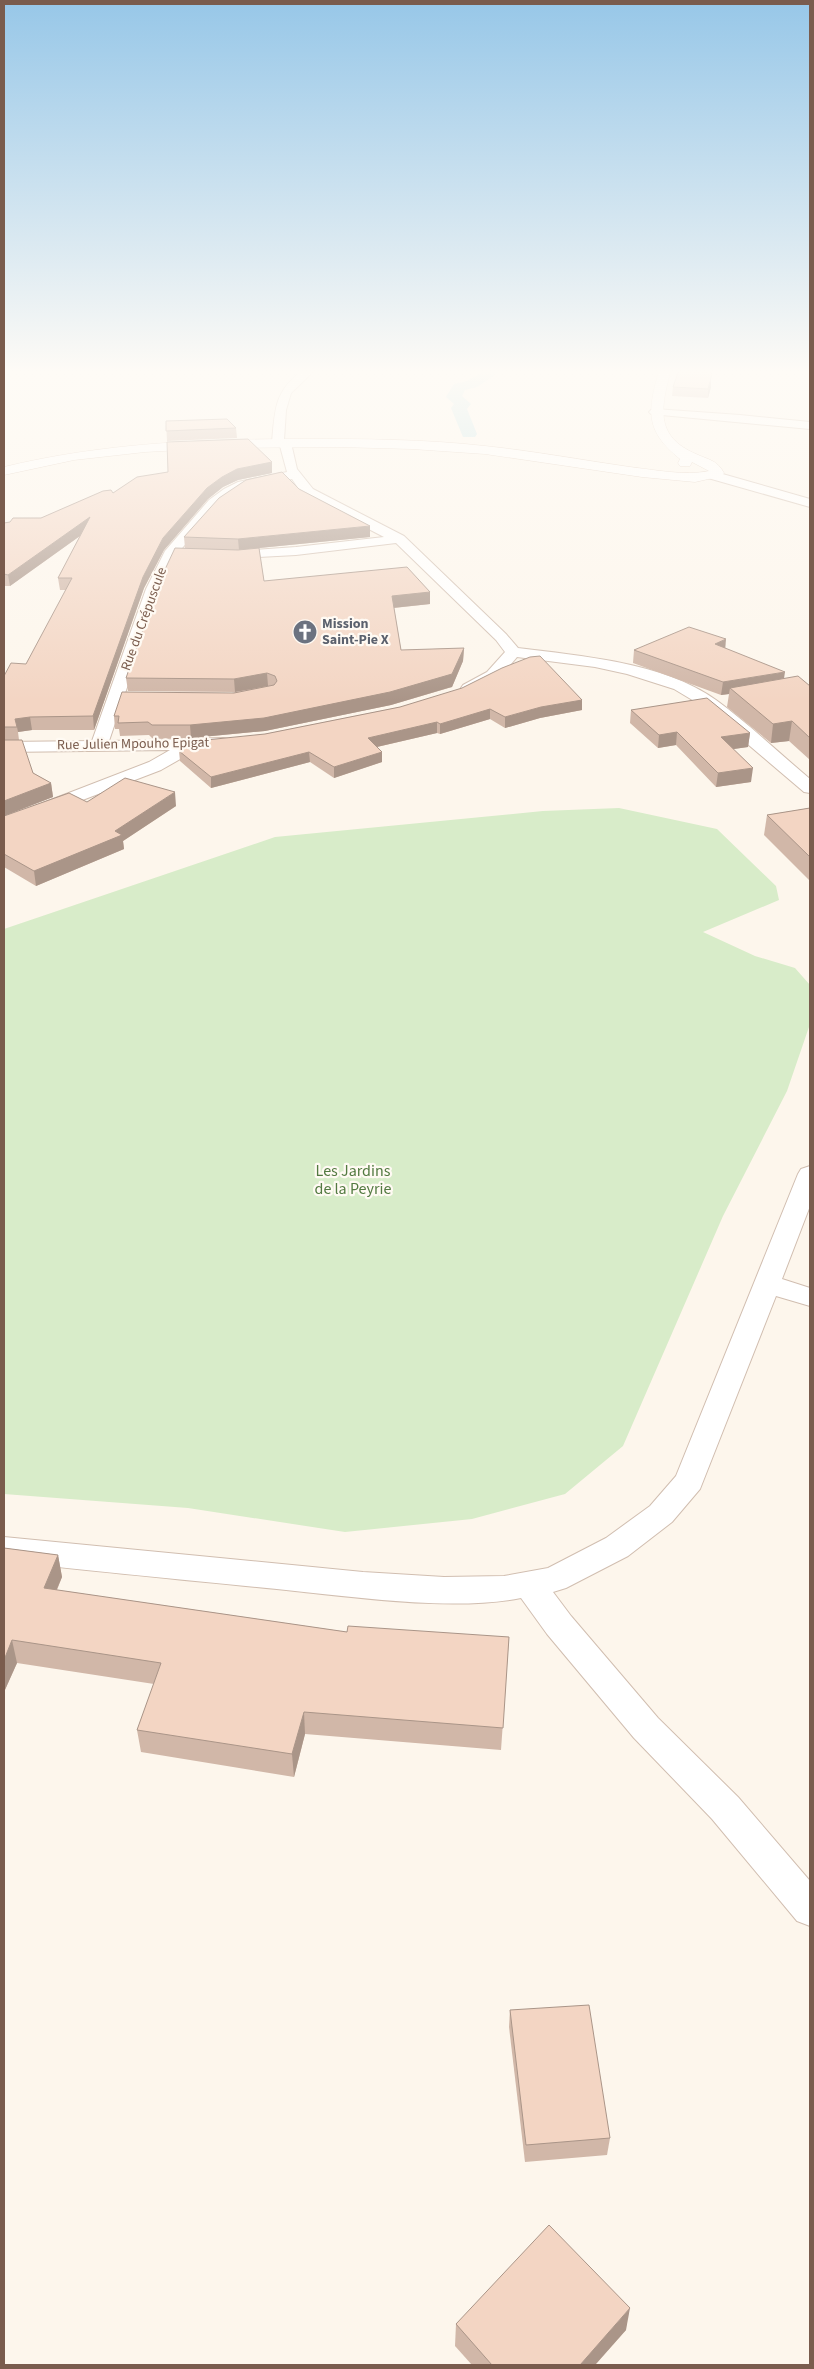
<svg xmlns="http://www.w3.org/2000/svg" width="814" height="2369" font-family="'Source Sans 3',sans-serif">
	<rect width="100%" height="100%" fill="#fdf6ec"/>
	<polygon fill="#d8ecc9" points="619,808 717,829 776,886 779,900 703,932 755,956 795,968 810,985 810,1024 787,1091 723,1216 623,1446 565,1494 472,1519 345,1532 188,1508 4,1494 4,929 275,837 543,811"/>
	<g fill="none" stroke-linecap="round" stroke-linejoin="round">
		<polygon fill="#bfe3e8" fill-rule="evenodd" points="486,370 502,370 477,387 465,390 462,396 471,404 467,409 477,434 475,437 463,437 451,408 454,404 446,397 454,384 467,381"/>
		<defs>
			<g id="minor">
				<path d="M304 370H315L291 393 286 410 284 440 291 443 297 469 313 489 404 536 506 634 518 648C581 656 663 662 716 700 749 724 779 753 810 779V793L804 792 704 707 674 689 627 674 595 667 517 657C505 671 485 697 463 691L461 688 463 685 487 672 505 652 496 640 396 543 296 555 220 559 218 556 225 552 296 547 384 537 303 495 292 479 247 488 234 495 219 506 176 555 160 589 109 741 223 738 229 739 232 743 229 747 196 750 161 770 4 830V818L149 762 170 750 4 752V742L92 741 146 589 165 551 209 500 224 489 238 482 287 472 280 446H274L272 443C275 410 274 390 304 370Z"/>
				<polygon points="655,409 740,415 810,422 810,429 651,414 649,412 651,410"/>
				<polygon points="712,471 810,499 810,507 708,478 706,475"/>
				<path d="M810 1166V1206L782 1279 810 1288V1306L776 1296 700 1489 672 1522 628 1556 566 1588 553 1592 571 1616 658 1718 738 1797 810 1881V1926L797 1921 712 1819 634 1738 547 1634 521 1598C455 1611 363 1598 295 1591 198 1581 100 1572 4 1561V1537L363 1572 444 1577 504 1576 548 1568 606 1538 650 1506 676 1476 798 1174 801 1169Z"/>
			</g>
			<path id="secondary" d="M659 370H671C661 407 654 436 696 454 709 460 717 460 724 473L722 476 695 482 642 477 485 454 412 449 338 447 217 448 145 452 74 460 4 475V467C103 443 202 439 304 439 364 439 424 439 485 446 533 451 582 460 630 467 656 470 684 476 709 471L692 462 690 466H680L678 463 680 459C644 430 648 411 659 370Z"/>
		</defs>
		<use href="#minor" stroke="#d1beb0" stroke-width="2"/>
		<use href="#secondary" stroke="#d6c0b0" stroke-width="1"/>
		<use href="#minor" fill="#fff" fill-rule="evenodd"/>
		<use href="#secondary" fill="#fff" fill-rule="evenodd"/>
	</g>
	<g fill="#d1b7a8">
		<polygon points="673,387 711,387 708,398 672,396"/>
		<polygon points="166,421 236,428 237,438 167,441"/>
		<polygon points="272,462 272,473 238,480 223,487 208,499 164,550 144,588 94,730 32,730 18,732 19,740 33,773 51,783 53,797 4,816 4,676 26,664 66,590 60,590 58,578 80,536 10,586 4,586 4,523 41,518 113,493"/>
		<polygon points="299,489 370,537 259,548 264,581 430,592 430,604 394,608 401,650 464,648 463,661 452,687 391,705 265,731 191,738 153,739 149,735 120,736 119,729 115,729 114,716 257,688 235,692 128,691 126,678 185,548 184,537"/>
		<polygon points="725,648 784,678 810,686 810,760 789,741 771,743 727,707 729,694 721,695 633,663 634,650"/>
		<polygon points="582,700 582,710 540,718 505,728 490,719 440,734 437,733 377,747 382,752 382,762 334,778 310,762 211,788 180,761 179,751 265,734 400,707"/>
		<polygon points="631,710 750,733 748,747 733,749 751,782 716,787 676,745 658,748 630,723"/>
		<polygon points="87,802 176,806 123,841 124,849 36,886 4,867 4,816"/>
		<polygon points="810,808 810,881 764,835 767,815"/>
		<polygon points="4,1548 58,1555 62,1577 57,1590 347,1632 509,1637 501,1750 305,1734 294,1777 141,1752 137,1730 154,1684 17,1663 4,1692"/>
		<polygon points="510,2010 610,2138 607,2155 525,2162 509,2027"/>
		<polygon points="456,2324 626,2330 595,2365 472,2365 455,2346"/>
	</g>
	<g fill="#aa9588">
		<polygon points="711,378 711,387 708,398 708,389"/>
		<polygon points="272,462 272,473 238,480 223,487 208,499 164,550 144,588 94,730 93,716 143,577 163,538 207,488 222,477 237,469"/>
		<polygon points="90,517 91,528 10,586 8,575"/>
		<polygon points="370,526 370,537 239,550 238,539"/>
		<polygon points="430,592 430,604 392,608 392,596"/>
		<polygon points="726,639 725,652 715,644"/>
		<polygon points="464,648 463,661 452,687 448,688 391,705 265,731 191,738 190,725"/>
		<polygon points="785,672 783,685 730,688 729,694 721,695 723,682"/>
		<polygon points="267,673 268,686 235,692 234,679"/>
		<polygon points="582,700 582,710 540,718 505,728 505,717 541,707"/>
		<polygon points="490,709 490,719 440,734 440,724"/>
		<polygon points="30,717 32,730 18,732 17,727 15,719"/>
		<polygon points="792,721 789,741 771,743 773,724"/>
		<polygon points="437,722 437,733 368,749 368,738"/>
		<polygon points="677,732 676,745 658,748 659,735"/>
		<polygon points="750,733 748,747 720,751 721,737"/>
		<polygon points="309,752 310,762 211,788 211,777"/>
		<polygon points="382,752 382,762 334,778 334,767"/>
		<polygon points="753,768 751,782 716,787 718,773"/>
		<polygon points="51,783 53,797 4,816 4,801"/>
		<polygon points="175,792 176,806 123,841 124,849 36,886 34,871 115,831"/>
		<polygon points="58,1555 62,1577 48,1610 44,1588"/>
		<polygon points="12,1640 17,1663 4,1692 4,1660"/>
		<polygon points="304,1712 305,1734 294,1777 292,1754"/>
		<polygon points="630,2308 626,2330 595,2365 580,2365"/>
	</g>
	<g fill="#f3d5c3" stroke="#aa9588">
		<polygon points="679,370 712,370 711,378 708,389 673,387"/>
		<polygon points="227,419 236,428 166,431 166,421"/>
		<polygon points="248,439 272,462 237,469 222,477 207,488 163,538 143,577 93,716 30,717 15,719 17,727 4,727 4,676 11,663 26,664 72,578 58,578 90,517 8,575 4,574 4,523 10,522 13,518 41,518 103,491 111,490 113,493 137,477 168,472 167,442"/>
		<polygon points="282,472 299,489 370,526 238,539 184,537 219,498 246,480"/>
		<polygon points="175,548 238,550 259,548 264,581 407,567 430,592 392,596 401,650 464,648 452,674 390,692 264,718 190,725 152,725 148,722 118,723 119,716 114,716 122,692 234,693 274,685 277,681 275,676 267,673 234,679 126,678 161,578"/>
		<polygon points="689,627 726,639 715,644 785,672 723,682 634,650"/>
		<polygon points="540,656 582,700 541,707 505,717 490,709 440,724 437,722 368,738 382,752 334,767 309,752 211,777 179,751 196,741 265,734 400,707 462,688 502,668 530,657"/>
		<polygon points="798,676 810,686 810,738 792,721 773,724 730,688"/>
		<polygon points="707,698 750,733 721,737 753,768 718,773 677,732 659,735 631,710"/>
		<polygon points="4,740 22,740 33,773 51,783 4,801"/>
		<polygon points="125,778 175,792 115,831 122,835 34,871 4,854 4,816 69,793 87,802"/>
		<polygon points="810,808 810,857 767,815"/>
		<polygon points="4,1548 58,1555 44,1588 347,1632 348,1626 509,1637 503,1728 304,1712 292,1754 137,1730 161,1663 12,1640 4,1660"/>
		<polygon points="589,2005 610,2138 526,2145 510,2010"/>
		<polygon points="549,2225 630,2308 580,2365 492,2365 456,2324"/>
	</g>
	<linearGradient id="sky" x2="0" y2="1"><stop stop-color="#97c7e8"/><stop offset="0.53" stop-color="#fefbf6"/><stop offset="1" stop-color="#fefbf6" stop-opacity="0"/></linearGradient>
	<rect width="814" height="701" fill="url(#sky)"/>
	<defs>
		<symbol id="church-disc" viewBox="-11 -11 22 22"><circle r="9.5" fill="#6b7280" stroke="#fffaf3"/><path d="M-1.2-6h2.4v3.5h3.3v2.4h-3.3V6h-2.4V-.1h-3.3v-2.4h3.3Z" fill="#fff"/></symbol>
	</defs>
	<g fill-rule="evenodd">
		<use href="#church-disc" x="291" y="618" width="28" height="28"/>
	</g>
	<g text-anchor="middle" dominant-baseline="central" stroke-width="4.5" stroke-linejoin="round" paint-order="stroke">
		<g font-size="14" fill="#7a5c4d" stroke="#fffaf3">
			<text transform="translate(144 619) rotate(-70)">Rue du Crépuscule</text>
			<text transform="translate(133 744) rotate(-1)">Rue Julien Mpouho Epigat</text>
		</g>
		<g font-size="14" font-weight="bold" fill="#5b616d" stroke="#fffaf3" text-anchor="start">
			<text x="322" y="624">Mission<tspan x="322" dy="16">Saint-Pie X</tspan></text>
		</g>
		<g font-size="16" fill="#537a41" stroke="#fffaf3">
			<text x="353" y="1171">Les Jardins<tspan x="353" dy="18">de la Peyrie</tspan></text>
		</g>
	</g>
	<rect width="814" height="2369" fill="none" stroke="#7a5c4d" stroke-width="10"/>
</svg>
